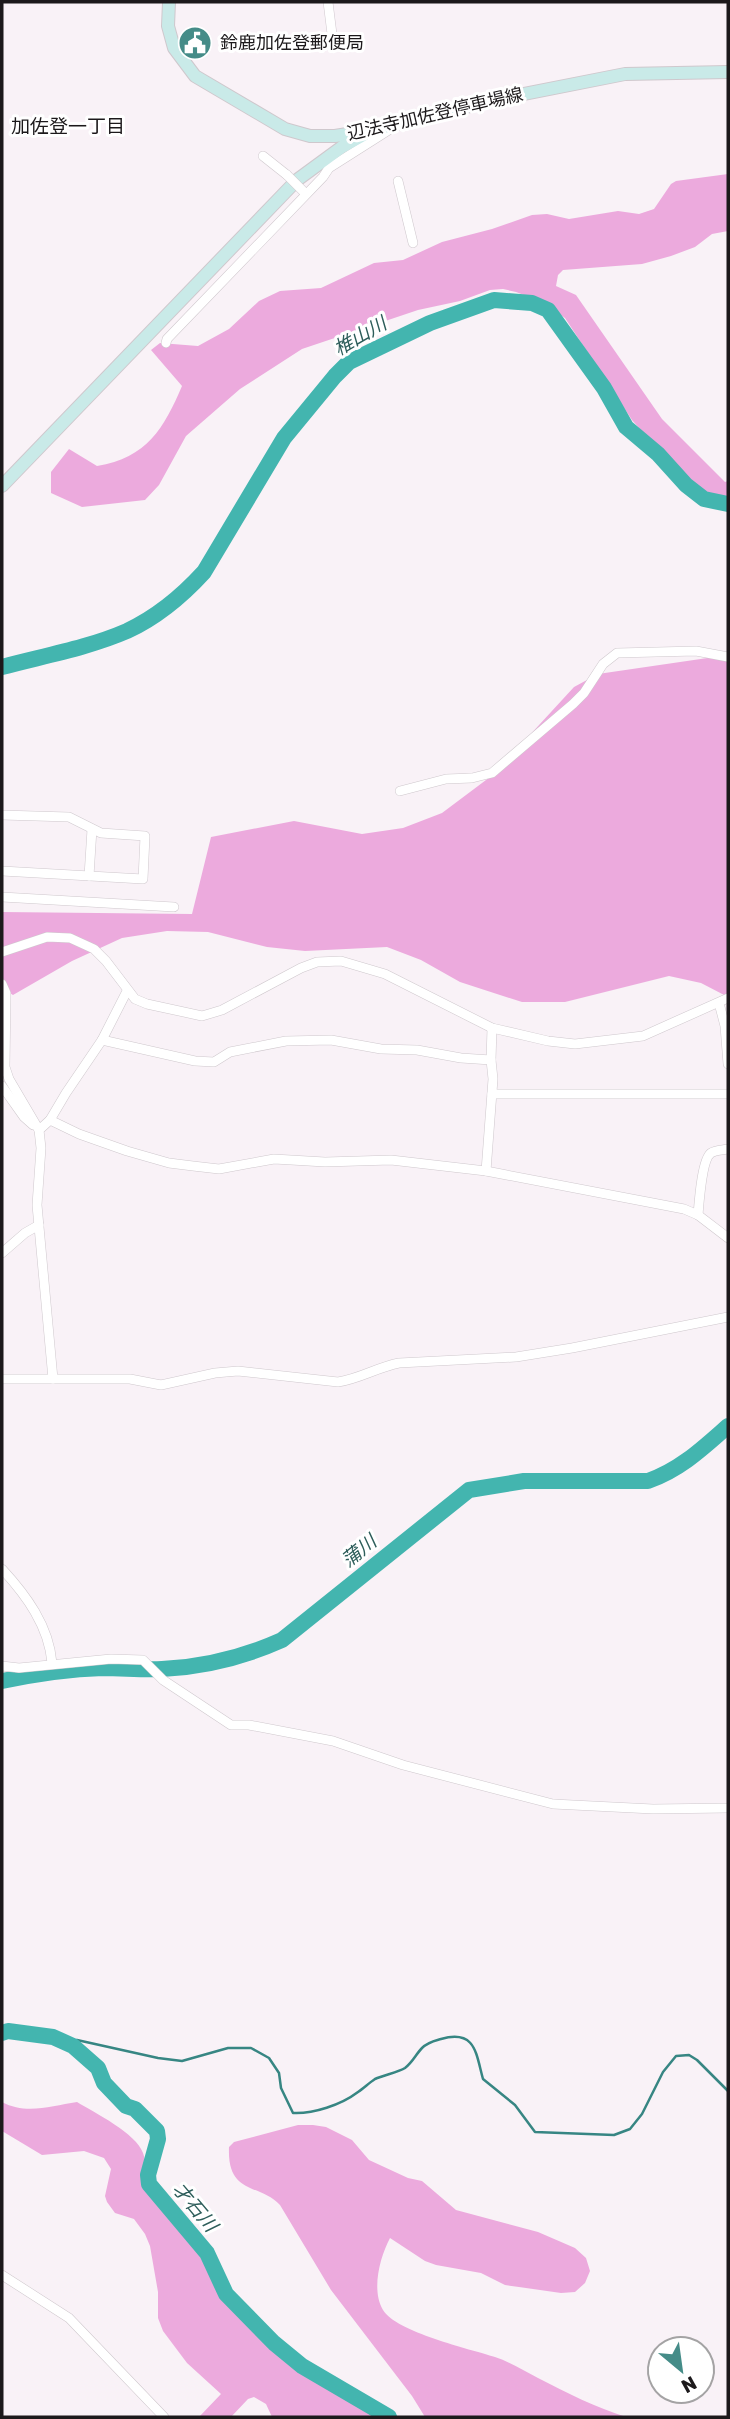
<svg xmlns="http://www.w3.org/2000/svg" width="730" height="2419" font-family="Rubik,'Noto Sans JP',sans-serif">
	<rect width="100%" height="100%" fill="#f9f2f7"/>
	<g fill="#ecaadd">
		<path d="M728 174V231L712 234 695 247 671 256 642 264 563 270 558 275 556 286 576 295 662 419 725 482 728 481V506L710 501 698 494 632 420 565 318 542 302 516 292 503 289 490 290 460 301 418 310 302 349 240 389 186 436 159 485 145 500 82 507 51 493V472L69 449 97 466C147 458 164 428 182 386L151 350 160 343 198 346 229 329 259 301 280 291 321 288 374 263 403 260 442 242 492 229 532 215 547 214 569 219 618 211 639 214 654 209 671 184 676 181Z"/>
		<polygon points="728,655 728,997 701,983 669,976 565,1002 522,1002 460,982 421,960 387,947 305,951 267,947 208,932 167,931 122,938 72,961 13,995 2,988 2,912 192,914 211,837 294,821 362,834 403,828 442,813 494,774 574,687 598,674"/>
		<path d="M2 2102C26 2115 51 2106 77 2102 95 2113 136 2133 143 2153 147 2163 143 2175 148 2186L191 2238 208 2266 217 2277 231 2307 312 2377 397 2417H272L266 2404 254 2397 248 2399 231 2417H199L221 2394 187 2363 163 2331 158 2318V2292L150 2246 145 2234 134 2219 115 2213 107 2202 105 2196 111 2169 104 2158 84 2151 42 2155 2 2131Z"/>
		<path d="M298 2125H313L326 2127 352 2140 369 2160 408 2178 422 2181 456 2210 538 2232 575 2248 586 2258 590 2271 585 2283 575 2292 561 2293 505 2285 481 2273 436 2265 425 2261 390 2238C380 2257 371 2290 383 2310 396 2332 470 2349 495 2357 510 2362 524 2371 538 2378 567 2393 595 2407 626 2417H425L412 2396 331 2290 280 2205C259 2183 227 2195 229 2147L234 2142Z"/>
	</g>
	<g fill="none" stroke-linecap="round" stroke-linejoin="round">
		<path stroke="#378683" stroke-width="2.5" d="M65 2042 77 2040 158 2058 182 2061 228 2048H251L269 2058 279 2073 281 2088 293 2113C313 2114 341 2105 358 2092 364 2088 369 2083 375 2079 384 2075 399 2072 405 2068 413 2062 416 2054 422 2048 428 2042 434 2041 441 2039 476 2029 476 2054 483 2079L515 2105 535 2132 614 2135 630 2129 642 2114 663 2072 676 2056 689 2055 697 2060 728 2091"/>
		<g stroke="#43b5af" stroke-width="16">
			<path d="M2 667C43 656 88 648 127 631 155 618 183 595 204 572L284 438 335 376 349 362 430 323 494 300 532 303 548 310 604 388 626 427 658 454 686 485 704 499 728 504"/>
			<path d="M2 1681C35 1674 69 1669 103 1668 123 1668 143 1670 162 1669 204 1667 244 1657 282 1640L469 1490 524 1481H648C680 1470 703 1448 728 1426"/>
			<polyline points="2,2033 8,2031 53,2037 73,2046 98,2068 104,2083 126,2106 135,2109 157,2131 158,2139 148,2175 149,2184 207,2253 226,2294 274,2343 302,2366 389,2417"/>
		</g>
		<defs>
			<g id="street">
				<polyline points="328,2 332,34"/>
				<polyline points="263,156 287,175"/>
				<polyline points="398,181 413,243"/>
				<polyline points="166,343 167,339 323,177 329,168 392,128"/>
				<polyline points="400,791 446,779 472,778 492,773 573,704 584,693 603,664 617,653 696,651 728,657"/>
				<polyline points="2,815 69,817 101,833 145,836 143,879 2,871"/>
				<polyline points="89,876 92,829"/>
				<polyline points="2,897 174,907"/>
				<polyline points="2,952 47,937 70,938 94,949 106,961 135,999 147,1004 202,1016 222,1010 301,968 317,962 341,961 385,974 492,1028 548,1041 575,1044 643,1036 728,998"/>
				<polyline points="2,984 6,993 5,1067 9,1079 39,1130"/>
				<polyline points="719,1003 725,1026 728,1064"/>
				<polyline points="102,1040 195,1061 214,1062 230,1052 286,1041 331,1040 381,1049 417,1050 461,1058 491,1060"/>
				<polyline points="2,1086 24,1117 33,1125"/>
				<polyline points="492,1094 728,1094"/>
				<polyline points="50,1120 79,1134 127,1151 169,1163 193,1166 219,1169 274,1159 325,1162 391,1160 486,1171 684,1209 698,1215 728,1238"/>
				<polyline points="486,1171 493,1079 491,1060 492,1028"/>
				<path d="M698 1215C699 1203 702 1159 711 1153 715 1150 723 1150 728 1149"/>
				<polyline points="2,1253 25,1233 39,1225"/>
				<path d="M2 1379H130L161 1385 215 1373 238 1371 338 1382C359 1379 378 1367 399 1363L516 1357 572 1348 728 1317"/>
				<polyline points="53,1379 37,1205 41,1148 39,1130 50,1120 66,1093 102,1040 127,991"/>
				<path d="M2 1569C26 1595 49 1626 52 1663"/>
				<polyline points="2,1666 19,1668 111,1659 143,1660 163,1680 231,1725 249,1725 333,1741 403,1765 553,1804 653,1809 728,1808"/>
				<polyline points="2,2275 69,2318 164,2417"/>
			</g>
			<g id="secondary">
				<polyline points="169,2 168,26 174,48 195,76 285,129 310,136 335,136 372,130 503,98 625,74 728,72"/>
				<polyline points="2,486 297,180 342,147 365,134"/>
			</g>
		</defs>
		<use href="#street" stroke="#cfc8cd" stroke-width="10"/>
		<use href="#secondary" stroke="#cfc8cd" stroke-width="14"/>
		<use href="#street" stroke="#fff" stroke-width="9"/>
		<use href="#secondary" stroke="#c9eae8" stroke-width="12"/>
		<defs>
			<polyline id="street-bridge" points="287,175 303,191"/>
		</defs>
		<use href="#street-bridge" stroke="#cfc8cd" stroke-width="10" stroke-linecap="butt"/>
		<use href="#street-bridge" stroke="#fff" stroke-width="9"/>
	</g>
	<defs>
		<symbol id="civic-disc" viewBox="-11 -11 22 22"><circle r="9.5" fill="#458c88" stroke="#fff"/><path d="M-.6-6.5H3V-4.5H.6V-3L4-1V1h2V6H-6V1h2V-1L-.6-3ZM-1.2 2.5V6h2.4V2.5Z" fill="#fff"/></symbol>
	</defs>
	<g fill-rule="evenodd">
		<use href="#civic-disc" x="176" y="24" width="38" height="38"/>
	</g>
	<g text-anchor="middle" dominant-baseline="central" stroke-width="6" stroke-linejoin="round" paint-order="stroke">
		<g font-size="18" fill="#1c191b" stroke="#fff" text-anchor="start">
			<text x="220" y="43">鈴鹿加佐登郵便局</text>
		</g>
		<g font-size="18" fill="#1c191b" stroke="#fff">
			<text transform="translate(435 114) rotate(-13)">辺法寺加佐登停車場線</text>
		</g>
		<g font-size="19" fill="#1c191b" stroke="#fff">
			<text x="68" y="126">加佐登一丁目</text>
		</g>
		<g font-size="19" font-style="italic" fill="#2d5d5a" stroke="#fff">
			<text transform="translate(360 336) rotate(-30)">椎山川</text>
			<text transform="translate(359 1551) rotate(-39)">蒲川</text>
			<text transform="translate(195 2207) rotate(50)">才石川</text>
		</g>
	</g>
	<rect width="730" height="2419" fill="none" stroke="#1c191b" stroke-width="7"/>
	<g transform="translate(681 2370) rotate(151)"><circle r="33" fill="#ffffff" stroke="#a4a3a4" stroke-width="2"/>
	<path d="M0-5L12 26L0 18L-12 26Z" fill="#458c88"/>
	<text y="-10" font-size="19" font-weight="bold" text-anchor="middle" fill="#1c191b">N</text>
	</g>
</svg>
